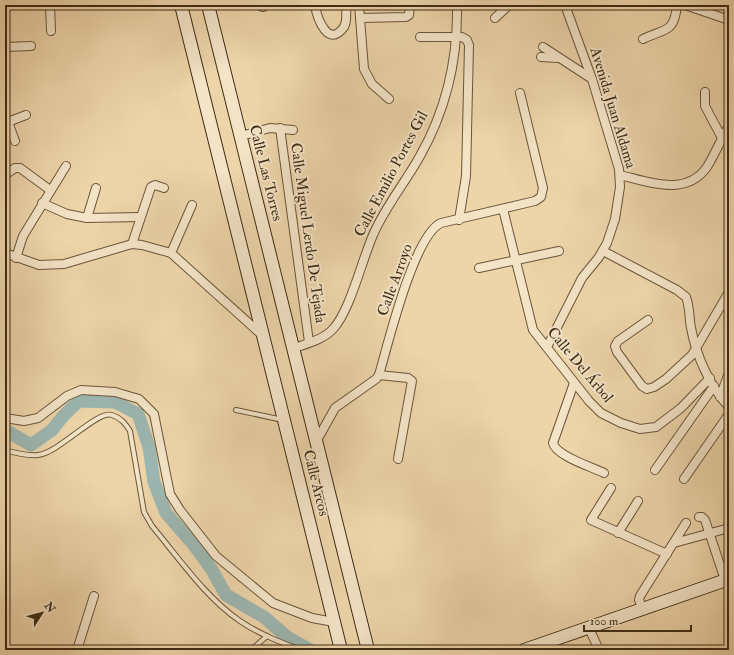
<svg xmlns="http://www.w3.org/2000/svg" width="734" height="655" font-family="'IM FELL Double Pica',serif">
	<rect width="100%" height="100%" fill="#edd4a9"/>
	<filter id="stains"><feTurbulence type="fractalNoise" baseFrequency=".005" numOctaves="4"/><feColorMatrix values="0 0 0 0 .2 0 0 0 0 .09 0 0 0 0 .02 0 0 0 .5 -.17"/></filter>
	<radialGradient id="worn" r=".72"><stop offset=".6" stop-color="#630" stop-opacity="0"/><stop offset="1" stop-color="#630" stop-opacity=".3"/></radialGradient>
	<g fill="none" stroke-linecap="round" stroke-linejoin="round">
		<polyline stroke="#9cb6b1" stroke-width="13" points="5,430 31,445 52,430 65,414 79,401 115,402 138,414 149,447 154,482 166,513 193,544 212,570 226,595 264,617 287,637 310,650"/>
		<defs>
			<g id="lane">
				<polyline points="236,410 283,420"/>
				<path d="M5 450C15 453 27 456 38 455 59 453 97 410 112 415 121 418 125 423 130 431L144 512 152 526C178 557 206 598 240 621 259 634 280 642 301 650"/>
				<polyline points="251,650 267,636"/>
			</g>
			<g id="street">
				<polyline points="50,5 51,31"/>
				<polyline points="258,5 263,7 267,5"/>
				<path d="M315 5C317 18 328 49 344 27 348 20 345 12 347 5"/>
				<polyline points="359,5 364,69 372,84 389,99"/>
				<polyline points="685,5 729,20"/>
				<polyline points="361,18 406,17 409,15 410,5"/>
				<polyline points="495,18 509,5"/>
				<polyline points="420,37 462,37 467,40 469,45 466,176 459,220"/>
				<path d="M643 39C665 28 674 34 677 5"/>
				<polyline points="5,47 31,46"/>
				<polyline points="543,47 592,79"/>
				<polyline points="541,57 558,58"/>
				<polyline points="705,92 705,106 722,138"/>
				<polyline points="8,122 15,141"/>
				<polyline points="5,123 26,115"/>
				<polyline points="280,128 309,342"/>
				<polyline points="241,136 270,128 293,130"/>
				<polyline points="5,175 15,168 20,168 50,190"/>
				<path d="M620 175C649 182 686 197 707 167 715 154 721 139 729 126"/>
				<polyline points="42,203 67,214 87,218 140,217"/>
				<polyline points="503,209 533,330 589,401 601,413 621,423 640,429 656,427 681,408 710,378"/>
				<polyline points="87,218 96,188"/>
				<polyline points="132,244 151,187 155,185 164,188"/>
				<path d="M603 251 677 290 686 297C690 307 689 318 691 328 696 355 710 387 729 407"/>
				<polyline points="5,253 39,265 64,264 132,244 142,245 171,253 262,335"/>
				<polyline points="171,253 192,205"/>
				<polyline points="16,258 23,236 66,166"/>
				<polyline points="479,268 559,251"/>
				<polyline points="648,320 618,341 615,346 617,352 642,386 647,389 654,387 666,379 692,355 729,292"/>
				<polyline points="547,347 582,278 599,257 607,243 615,219 620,187 619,169 592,79 565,5"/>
				<path d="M292 349C305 344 323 340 333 329 350 311 362 260 373 235 385 207 405 183 420 156 446 110 458 58 457 5"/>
				<polyline points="379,375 408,378 412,381 398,459"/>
				<path d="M574 383 553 443C556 456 592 467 604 473"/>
				<polyline points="720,397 729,373"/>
				<polyline points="5,418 24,421 38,418 67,396 81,390 115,392 139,399 154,414 170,494 180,510 216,556 273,603 312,618 334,622"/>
				<path d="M316 442 335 408 376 379 379 375C388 344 414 235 441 223L535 201 541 197 543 188 520 93"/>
				<polyline points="655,470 714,386"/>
				<polyline points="684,479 729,414"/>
				<polyline points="611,488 591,520 667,554"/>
				<polyline points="699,517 702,517 705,520 725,580"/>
				<polyline points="618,533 638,501"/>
				<polyline points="674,543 729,528"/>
				<polyline points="643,610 639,600 640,596 686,523"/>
				<polyline points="589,628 599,650"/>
				<polyline points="77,650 94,596"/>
			</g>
			<g id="secondary">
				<polyline points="181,5 341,650"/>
				<polyline points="208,5 368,650"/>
				<polyline points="524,650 729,579"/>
			</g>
		</defs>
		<use href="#lane" stroke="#6a5539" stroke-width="6"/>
		<use href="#street" stroke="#6a5539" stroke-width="10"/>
		<use href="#secondary" stroke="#3e2b14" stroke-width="14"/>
		<use href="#lane" stroke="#f3e3c7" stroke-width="4"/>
		<use href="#street" stroke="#f3e3c7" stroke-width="8"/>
		<use href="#secondary" stroke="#f3e3c7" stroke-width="12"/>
	</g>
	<g text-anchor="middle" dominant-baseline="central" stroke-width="4" stroke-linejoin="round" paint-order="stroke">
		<g font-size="15" fill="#3e2b14" stroke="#f3e3c7">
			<text transform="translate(613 108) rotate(73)">Avenida Juan Aldama</text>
			<text transform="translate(266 173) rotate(76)">Calle Las Torres</text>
			<text transform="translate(391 174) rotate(-62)">Calle Emilio Portes Gil</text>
			<text transform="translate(308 233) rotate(82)">Calle Miguel Lerdo De Tejada</text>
			<text transform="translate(395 280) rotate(-70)">Calle Arroyo</text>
			<text transform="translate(580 365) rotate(50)">Calle Del Árbol</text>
			<text transform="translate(316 483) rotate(76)">Calle Arcos</text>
		</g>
	</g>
	<rect width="734" height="655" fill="none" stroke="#edd4a9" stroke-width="20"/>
	<rect x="6" y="6" width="722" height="643" fill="none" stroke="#3e2b14" stroke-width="2"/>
	<rect x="10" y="10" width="714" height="635" fill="none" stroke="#3e2b14"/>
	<g transform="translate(42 613) rotate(54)" stroke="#f3e3c7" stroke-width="3" paint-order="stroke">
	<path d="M0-3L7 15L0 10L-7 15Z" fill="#3e2b14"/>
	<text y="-6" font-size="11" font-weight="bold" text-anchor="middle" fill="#3e2b14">N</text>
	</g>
	<path d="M584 625v6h107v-6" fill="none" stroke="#3e2b14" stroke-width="2"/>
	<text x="590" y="625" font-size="12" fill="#3e2b14" stroke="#f3e3c7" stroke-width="3" paint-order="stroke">100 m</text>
	<rect width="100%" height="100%" filter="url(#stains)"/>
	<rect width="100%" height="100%" fill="url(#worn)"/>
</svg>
